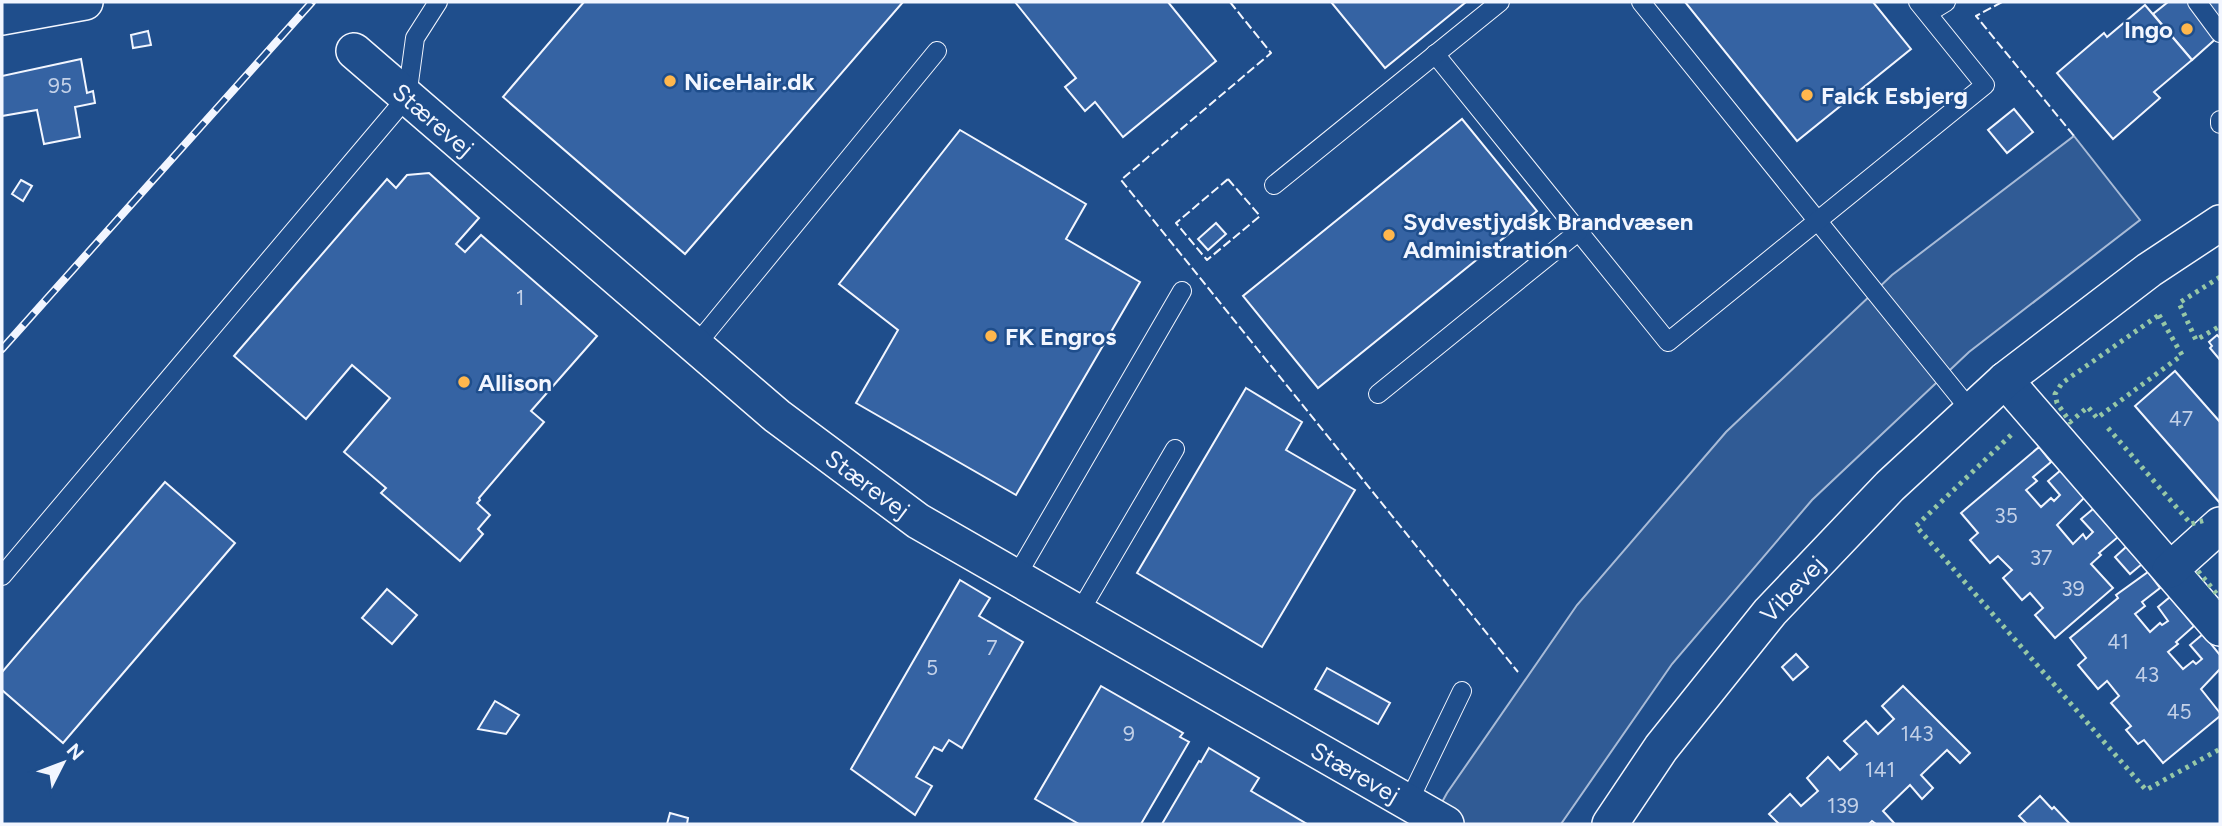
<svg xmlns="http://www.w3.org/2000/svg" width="2222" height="826" font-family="Figtree,sans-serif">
	<rect width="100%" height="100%" fill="#1f4e8c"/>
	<polygon fill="#305b95" stroke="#a8bbd7" stroke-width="2" points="2074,136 2140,220 1969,352 1812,500 1672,664 1561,824 1430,824 1447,793 1577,605 1726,432 1892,275"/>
	<g fill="#3563a3" stroke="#f2f6ff" stroke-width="2">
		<polygon points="584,2 903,2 685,254 503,97"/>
		<polygon points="1015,2 1168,2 1216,61 1123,137 1095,102 1085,111 1065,87 1076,78"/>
		<polygon points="1331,2 1466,2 1385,68"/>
		<polygon points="1685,2 1873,2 1911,49 1797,141"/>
		<polygon points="2168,2 2220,2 2220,35 2192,60 2153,14"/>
		<polygon points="2145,5 2192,60 2154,92 2160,98 2113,139 2057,73 2104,33 2107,37"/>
		<polygon points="148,31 151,45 133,48 131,35"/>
		<polygon points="81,59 87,93 93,91 95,103 75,107 80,137 44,144 37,110 2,116 2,76"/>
		<polygon points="2014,109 2033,132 2007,153 1988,130"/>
		<polygon points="1462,119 1537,211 1318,388 1243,296"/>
		<polygon points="960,130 1086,204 1066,239 1140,282 1016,495 856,403 898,330 839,284"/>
		<polygon points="429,173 479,218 456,244 465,252 481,235 597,336 531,411 544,422 479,498 480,500 477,503 490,515 478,529 483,534 460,561 381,493 386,488 344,452 390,398 352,365 306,419 234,356 387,179 396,188 407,175"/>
		<polygon points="21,180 32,186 23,201 12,194"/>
		<polygon points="1216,223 1226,234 1208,250 1198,239"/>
		<polygon points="2217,335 2220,338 2220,360 2210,348 2212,346 2209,342"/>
		<polygon points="2175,371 2220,422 2220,503 2135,406"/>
		<polygon points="1246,388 1302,422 1286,450 1355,490 1262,647 1137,573"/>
		<polygon points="2039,447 2051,462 2033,477 2037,481 2026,490 2041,507 2051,498 2054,501 2060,495 2048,481 2061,470 2084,498 2057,525 2073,544 2083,534 2086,539 2093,532 2081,519 2093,509 2118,537 2099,553 2101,555 2091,564 2113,588 2055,638 2035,615 2043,608 2030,593 2022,600 2003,578 2012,570 1998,556 1990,563 1970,540 1978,533 1961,513"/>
		<polygon points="165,482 235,543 63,743 2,690 2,672"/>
		<polygon points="2126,547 2142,564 2130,574 2115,557"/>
		<polygon points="2148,572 2160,588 2142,602 2145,606 2135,614 2150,632 2160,623 2162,625 2168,621 2158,607 2170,597 2194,626 2176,642 2178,644 2168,652 2183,669 2193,661 2196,664 2202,659 2190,645 2203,634 2220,655 2220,669 2201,689 2220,713 2220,716 2163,763 2144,740 2138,744 2126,730 2131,726 2111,703 2119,696 2107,681 2098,689 2078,665 2086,658 2070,638 2118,598 2116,595"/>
		<polygon points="960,580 990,598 979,616 1023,642 962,748 949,740 942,751 934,747 916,777 932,786 915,815 851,769"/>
		<polygon points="387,589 417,615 392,644 362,618"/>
		<polygon points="1796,654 1808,667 1793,680 1782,667"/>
		<polygon points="1327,668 1390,703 1378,724 1315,689"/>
		<polygon points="1101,686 1183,733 1180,737 1189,742 1141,824 1079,824 1035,799"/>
		<polygon points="1903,686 1970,753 1960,763 1947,750 1921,775 1933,788 1922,799 1910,785 1883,811 1895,824 1876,824 1872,821 1869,824 1779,824 1769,814 1790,794 1801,806 1818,791 1807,778 1828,757 1840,770 1857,754 1844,741 1866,721 1878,734 1894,719 1882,706"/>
		<polygon points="495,701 519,715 506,734 478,729"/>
		<polygon points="1209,748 1259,778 1251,791 1307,824 1162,824 1199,761 1201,762"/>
		<polygon points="2040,796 2052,809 2054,807 2070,824 2027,824 2019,816"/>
		<polygon points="670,813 688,818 687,824 667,824"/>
	</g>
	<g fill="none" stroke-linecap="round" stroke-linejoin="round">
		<defs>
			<g id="lane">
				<polyline points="1641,2 1971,411"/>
				<polyline points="2197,2 2220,33"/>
				<polyline points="1928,13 1946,2"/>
				<polyline points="1435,54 1668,342 1985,85 1918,2"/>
				<polyline points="2220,120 2220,124"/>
				<polyline points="1274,185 1500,2"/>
				<polyline points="696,345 937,51"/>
				<polyline points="1378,394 1578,232"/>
				<polyline points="2,576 407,97 415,38 438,2"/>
				<polyline points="1016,577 1182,291"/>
				<polyline points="1079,613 1175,449"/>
				<polyline points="1408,803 1462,691"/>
			</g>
			<g id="street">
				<polyline points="2,17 85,2"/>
				<path id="s1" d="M354 51 777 416 918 521 1446 824"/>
				<polyline points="2005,380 2220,628"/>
				<polyline points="2170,570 2220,525"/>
				<path id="s2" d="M1610 824 1661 748 1770 612 1890 486 2005 380 2149 270 2220 223"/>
			</g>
		</defs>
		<use href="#lane" stroke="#f2f6ff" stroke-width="20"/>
		<use href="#street" stroke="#f2f6ff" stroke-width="38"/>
		<use href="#lane" stroke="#1f4e8c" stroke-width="18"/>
		<use href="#street" stroke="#1f4e8c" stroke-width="35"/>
		<defs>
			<polyline id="rail" points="2,349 312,2"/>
		</defs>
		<use href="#rail" stroke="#f2f6ff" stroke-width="8"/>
		<use href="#rail" stroke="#1f4e8c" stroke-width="5" stroke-dasharray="16" stroke-linecap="butt"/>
		<g stroke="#97c8a6" stroke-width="5" stroke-dasharray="3.5 5" stroke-linecap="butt">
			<polyline points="2220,277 2179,303 2196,340 2220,326"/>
			<polygon points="2159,315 2182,355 2097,418 2088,407 2070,422 2057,403 2055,394 2062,383"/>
			<polyline points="2108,428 2191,524 2205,520"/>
			<polyline points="2011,435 1916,526 2146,790 2220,749"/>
			<polyline points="2198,571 2220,598"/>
		</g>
		<g stroke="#f2f6ff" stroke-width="2" stroke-dasharray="9 3.5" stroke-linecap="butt">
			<polyline points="1230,2 1271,53 1121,180 1518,672"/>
			<polyline points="2002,2 1976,16 2074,136"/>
			<polygon points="1228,179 1260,216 1207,260 1176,223"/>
		</g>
	</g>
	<g fill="#ffb74d" stroke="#1f4e8c" stroke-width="2.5">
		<circle cx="2187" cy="29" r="7"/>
		<circle cx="670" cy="81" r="7"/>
		<circle cx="1807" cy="95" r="7"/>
		<circle cx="1389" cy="235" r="7"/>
		<circle cx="991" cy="336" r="7"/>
		<circle cx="464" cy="382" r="7"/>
	</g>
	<g text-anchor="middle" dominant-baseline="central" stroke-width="5" stroke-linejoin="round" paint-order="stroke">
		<g font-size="21" fill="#c3d1e8">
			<text x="60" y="85">95</text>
			<text x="520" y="297">1</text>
			<text x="2181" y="418">47</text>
			<text x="2006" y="515">35</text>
			<text x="2041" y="557">37</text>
			<text x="2073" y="588">39</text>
			<text x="2118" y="641">41</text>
			<text x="992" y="647">7</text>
			<text x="932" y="667">5</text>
			<text x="2147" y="674">43</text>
			<text x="2179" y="711">45</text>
			<text x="1129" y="733">9</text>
			<text x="1917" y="733">143</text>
			<text x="1880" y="769">141</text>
			<text x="1843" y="805">139</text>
		</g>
		<g font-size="24" font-weight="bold" fill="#f2f6ff" stroke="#1f4e8c" text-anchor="start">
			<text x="2173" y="29" text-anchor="end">Ingo</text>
			<text x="684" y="81">NiceHair.dk</text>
			<text x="1821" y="95">Falck Esbjerg</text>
			<text x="1403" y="221">Sydvestjydsk Brandvæsen<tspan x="1403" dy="28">Administration</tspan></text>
			<text x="1005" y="336">FK Engros</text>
			<text x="478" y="382">Allison</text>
		</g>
		<g font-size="24" fill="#f2f6ff" stroke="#1f4e8c">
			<text stroke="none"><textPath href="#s1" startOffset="105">Stærevej</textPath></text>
			<text stroke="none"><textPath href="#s1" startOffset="672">Stærevej</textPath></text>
			<text stroke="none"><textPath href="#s2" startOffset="298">Vibevej</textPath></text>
			<text stroke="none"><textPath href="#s1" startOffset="1239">Stærevej</textPath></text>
		</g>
	</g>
	<rect width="2222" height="826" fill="none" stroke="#f2f6ff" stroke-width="7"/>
	<g transform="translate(63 763) rotate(48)" stroke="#1f4e8c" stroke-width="5" paint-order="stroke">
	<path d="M0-5L12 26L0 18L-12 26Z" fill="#f2f6ff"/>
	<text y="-10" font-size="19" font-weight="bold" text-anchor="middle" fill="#f2f6ff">N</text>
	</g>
</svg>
